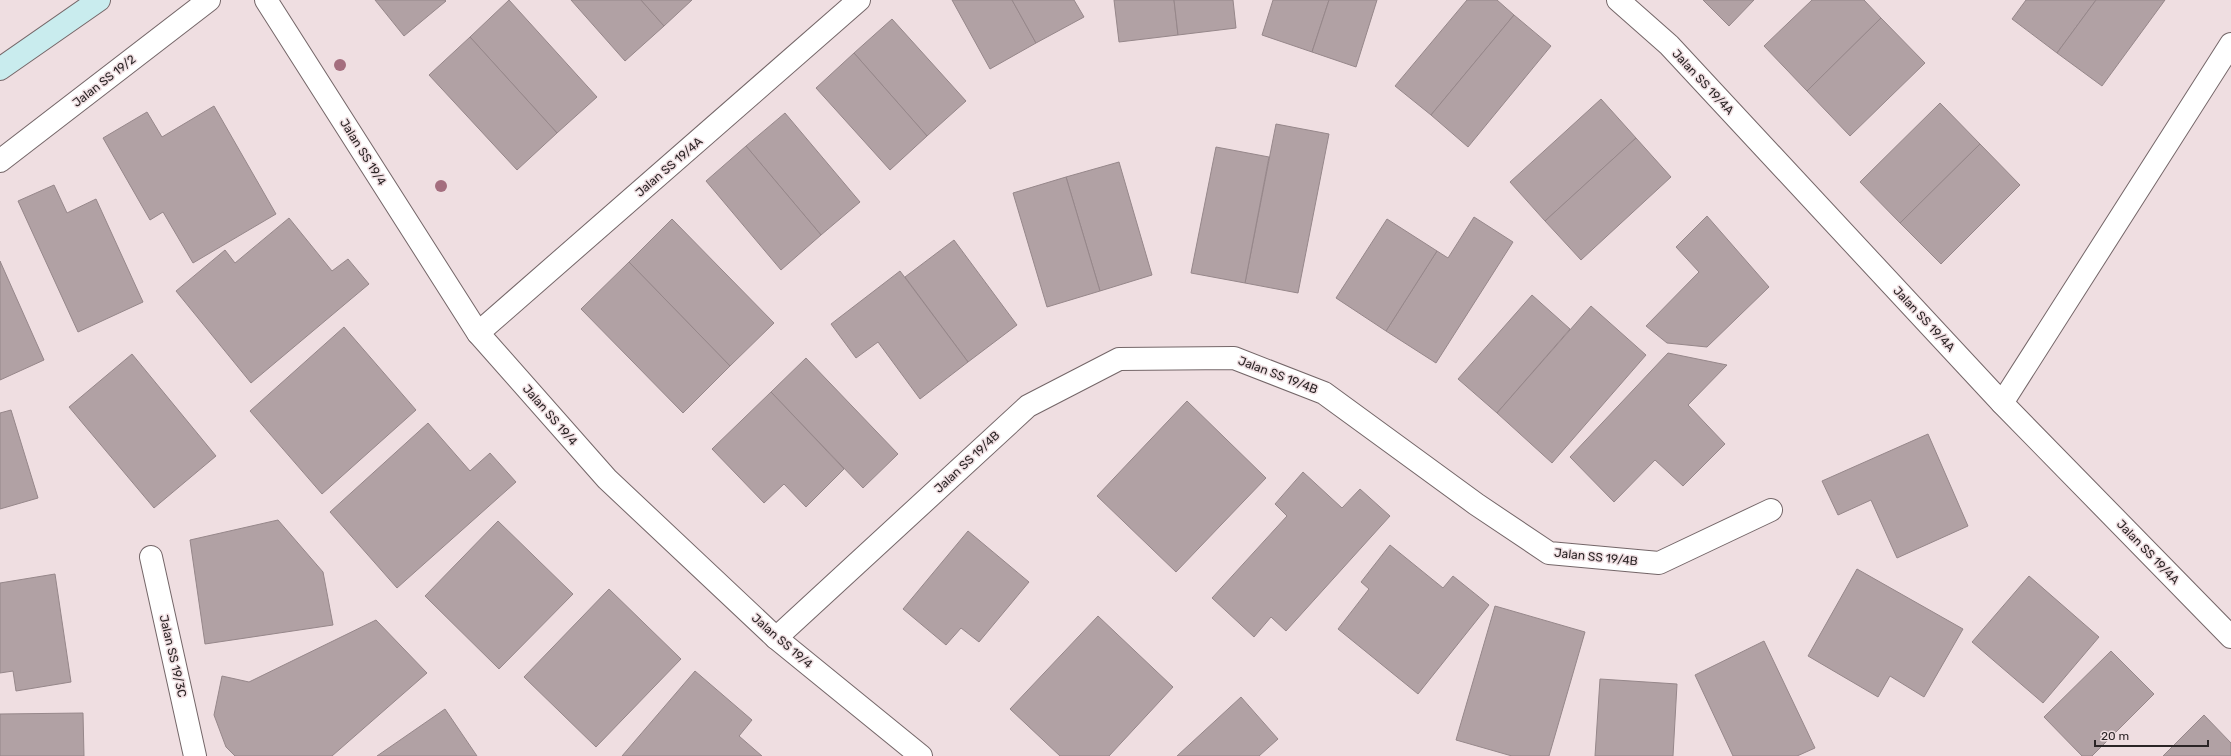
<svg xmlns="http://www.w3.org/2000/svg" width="2231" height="756" font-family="Rubik,sans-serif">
	<rect width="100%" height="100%" fill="#efdee1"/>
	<g fill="#b1a1a4" stroke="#96878a">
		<polygon points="375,0 445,0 446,1 404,36"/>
		<polygon points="509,0 597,97 557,133 470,37"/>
		<polygon points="571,0 641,0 664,26 625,61"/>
		<polygon points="641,0 692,0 664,26"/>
		<polygon points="952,0 1012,0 1036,43 990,69"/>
		<polygon points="1012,0 1074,0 1084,17 1036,43"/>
		<polygon points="1114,0 1174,0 1178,35 1119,42"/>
		<polygon points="1174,0 1233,0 1236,28 1178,35"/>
		<polygon points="1273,0 1329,0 1312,52 1262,35"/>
		<polygon points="1329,0 1377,0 1356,67 1312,52"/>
		<polygon points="1467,0 1497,0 1514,15 1431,115 1395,86"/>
		<polygon points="1703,0 1754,0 1729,26"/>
		<polygon points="1812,0 1864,0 1881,18 1807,91 1764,46"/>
		<polygon points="2026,0 2096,0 2057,53 2012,19"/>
		<polygon points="2096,0 2165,0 2102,86 2057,53"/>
		<polygon points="1514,15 1551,46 1468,147 1431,115"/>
		<polygon points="1881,18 1925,63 1850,136 1807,91"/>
		<polygon points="892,19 966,101 927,136 854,53"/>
		<polygon points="470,37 557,133 517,170 429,75"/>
		<polygon points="854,53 927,136 890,170 816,88"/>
		<polygon points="1601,99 1636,138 1545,221 1510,182"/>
		<polygon points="1940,103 1980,144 1900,223 1860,182"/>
		<polygon points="214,106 276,214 193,263 163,212 150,220 103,138 147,112 162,137"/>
		<polygon points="785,113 860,202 821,235 746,146"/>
		<polygon points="1276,124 1329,134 1298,293 1245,283"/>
		<polygon points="1636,138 1671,177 1581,260 1545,221"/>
		<polygon points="1980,144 2020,185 1941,264 1900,223"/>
		<polygon points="746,146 821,235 781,270 706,181"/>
		<polygon points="1216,147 1269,157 1245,283 1191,273"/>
		<polygon points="1119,162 1152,275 1100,291 1066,177"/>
		<polygon points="1066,177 1100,291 1047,307 1013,193"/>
		<polygon points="54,185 67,213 96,199 143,302 78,332 18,201"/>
		<polygon points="1707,216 1769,287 1707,347 1667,343 1646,326 1699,272 1676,247"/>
		<polygon points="1474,217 1513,242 1436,363 1386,331 1437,251 1448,258"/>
		<polygon points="289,218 332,271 348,259 369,284 251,383 176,291 225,250 235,263"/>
		<polygon points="672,219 774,323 730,366 629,262"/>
		<polygon points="1387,219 1437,251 1386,331 1336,298"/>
		<polygon points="954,240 1017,325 968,362 905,277"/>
		<polygon points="0,261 44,360 0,380"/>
		<polygon points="629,262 730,366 683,413 581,309"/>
		<polygon points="900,271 968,362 920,399 878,342 856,358 831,324"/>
		<polygon points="1532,295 1570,329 1497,413 1458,379"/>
		<polygon points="1591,306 1646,355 1552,463 1497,413"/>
		<polygon points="344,327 416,410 322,494 250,411"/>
		<polygon points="1668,353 1727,365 1688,405 1725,444 1683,486 1655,460 1614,502 1570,457"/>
		<polygon points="132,354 216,456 154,508 69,407"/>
		<polygon points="806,358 898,454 863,488 771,392"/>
		<polygon points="771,392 844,469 806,507 784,484 764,503 712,449"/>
		<polygon points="1187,401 1266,478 1176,572 1097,496"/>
		<polygon points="11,410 38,498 0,509 0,413"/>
		<polygon points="428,423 470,471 490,453 516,482 397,588 330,512"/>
		<polygon points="1928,434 1968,526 1897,558 1871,500 1838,515 1822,481"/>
		<polygon points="1303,472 1342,508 1360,489 1390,516 1286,631 1271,617 1254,637 1212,598 1287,516 1275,504"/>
		<polygon points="278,520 323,572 333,625 205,644 190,540"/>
		<polygon points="498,521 573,594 499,669 425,596"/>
		<polygon points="968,531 1029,582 979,642 961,628 946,645 903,609"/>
		<polygon points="1390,545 1443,588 1453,576 1489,605 1418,694 1338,629 1369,589 1361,582"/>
		<polygon points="1857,569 1963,629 1924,697 1890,676 1878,697 1808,656"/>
		<polygon points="55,574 71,682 16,691 13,671 0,673 0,583"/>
		<polygon points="2029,576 2099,637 2043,703 1972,642"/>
		<polygon points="609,589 681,659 596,747 524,677"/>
		<polygon points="1495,606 1585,632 1549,756 1512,756 1456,740"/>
		<polygon points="1098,616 1173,687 1109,756 1060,756 1010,709"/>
		<polygon points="376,620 427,673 332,756 235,756 226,747 214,715 222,676 249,682"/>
		<polygon points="1764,641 1815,748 1797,756 1733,756 1695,675"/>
		<polygon points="2111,651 2154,694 2092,756 2082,756 2044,717"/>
		<polygon points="695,671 752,720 739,736 762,756 622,756"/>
		<polygon points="1600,679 1677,684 1673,756 1595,756"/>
		<polygon points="1241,697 1278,739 1259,756 1177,756"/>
		<polygon points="445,709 477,756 377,756"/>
		<polygon points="83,713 84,756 0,756 0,714"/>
		<polygon points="2204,715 2231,743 2231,756 2163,756"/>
	</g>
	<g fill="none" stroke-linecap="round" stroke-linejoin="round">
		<defs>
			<g id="street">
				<polyline points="266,0 478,333 607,479 776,638 921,756"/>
				<polyline points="1618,0 1669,45 2002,403 2231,637"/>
				<polyline points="0,161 209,0"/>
				<polyline points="478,333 859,0"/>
				<polyline points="2002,403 2231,44"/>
				<polyline points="151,557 195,756"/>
				<polyline points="776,638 1028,406 1119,359 1234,358 1324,393 1476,504 1549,553 1659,563 1771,510"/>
			</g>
			<polyline id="secondary" points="0,69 99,0"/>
		</defs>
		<use href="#street" stroke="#746668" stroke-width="24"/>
		<use href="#secondary" stroke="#746668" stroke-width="24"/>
		<use href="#street" stroke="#fff" stroke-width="22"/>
		<use href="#secondary" stroke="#c9ecee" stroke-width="22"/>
	</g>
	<g fill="#a46e7e">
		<circle cx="340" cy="65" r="6"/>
		<circle cx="441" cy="186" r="6"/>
	</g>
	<g text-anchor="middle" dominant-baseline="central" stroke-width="3" stroke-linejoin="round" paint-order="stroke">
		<g font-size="12" fill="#2b2526" stroke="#efdee1">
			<text transform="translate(104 81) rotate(-38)">Jalan SS 19/2</text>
			<text transform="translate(1703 82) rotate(47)">Jalan SS 19/4A</text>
			<text transform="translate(363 152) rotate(58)">Jalan SS 19/4</text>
			<text transform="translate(669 167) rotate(-41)">Jalan SS 19/4A</text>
			<text transform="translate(1924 319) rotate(47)">Jalan SS 19/4A</text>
			<text transform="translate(1278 375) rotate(21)">Jalan SS 19/4B</text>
			<text transform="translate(550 415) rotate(49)">Jalan SS 19/4</text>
			<text transform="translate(967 462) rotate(-43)">Jalan SS 19/4B</text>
			<text transform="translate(2148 552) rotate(46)">Jalan SS 19/4A</text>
			<text transform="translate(1596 557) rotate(6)">Jalan SS 19/4B</text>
			<text transform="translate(782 641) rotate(41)">Jalan SS 19/4</text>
			<text transform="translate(173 656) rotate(77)">Jalan SS 19/3C</text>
		</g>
	</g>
	<path d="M2095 740v6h113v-6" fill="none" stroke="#2b2526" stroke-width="2"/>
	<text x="2101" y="740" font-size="12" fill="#2b2526" stroke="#efdee1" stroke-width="3" paint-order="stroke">20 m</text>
</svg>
